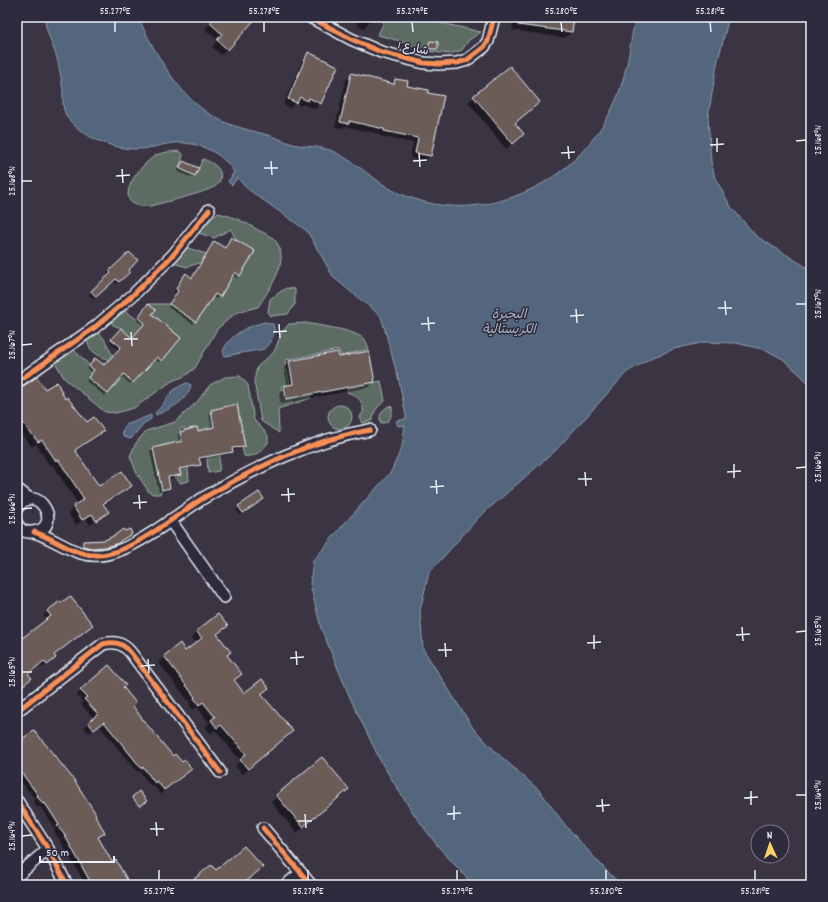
<svg xmlns="http://www.w3.org/2000/svg" width="828" height="902" font-family="Dekko,'Playpen Sans Arabic',sans-serif">
	<rect width="100%" height="100%" fill="#3b3443"/>
	<filter id="ink" filterUnits="userSpaceOnUse"><feTurbulence type="fractalNoise" baseFrequency=".025" numOctaves="2"/><feDisplacementMap in="SourceGraphic" scale="8" xChannelSelector="R" yChannelSelector="G"/><feConvolveMatrix kernelMatrix="1 2 1 2 8 2 1 2 1" color-interpolation-filters="sRGB"/></filter>
	<g filter="url(#ink)">
		<g fill="#5c6c63" stroke="#a2aeae">
			<polygon points="386,17 415,17 481,32 469,40 462,50 450,54 425,51 400,41 378,35"/>
			<path d="M179 151 183 154V156L179 168 195 176 203 159C210 162 217 165 220 172 221 176 221 180 218 184 212 192 163 202 151 206 108 210 135 168 155 156 161 152 171 152 179 151Z"/>
			<path d="M218 213C232 216 245 222 258 230 263 233 270 235 274 239 293 259 269 289 258 307L237 312 217 329 195 368 185 376 172 381 134 408 116 413 105 412 64 378 55 362 74 350 94 370 88 378 108 394 121 379 102 364 109 360C99 356 88 351 87 340L98 333 103 337 113 356 109 360 133 382 121 328 113 325 111 321 118 313 125 311 144 324 162 361 181 338 157 318 148 320 155 310 148 304H169L196 322 212 299 191 285 195 281 220 297 231 279 202 262 187 267 173 263 181 252 188 248 218 258 217 261 240 275 255 252 236 240 231 229 214 238 199 233 207 223Z"/>
			<polygon points="286,288 295,289 295,304 288,314 271,316 268,312 270,299"/>
			<path d="M306 323C320 326 357 330 365 340 367 342 368 347 369 349L341 356 339 350 285 360 290 384 281 386 284 400 310 396 311 398 278 409 279 433 261 421 254 381 257 367 274 352 282 332 289 324Z"/>
			<path d="M240 376 248 385 254 420 268 435V443C261 451 255 458 244 456L242 447 245 446 237 405 220 454 219 471 208 473 207 457 212 456 207 429 198 431 197 427 185 430 184 428 180 429 188 467 189 481 180 483 173 476 181 475 174 443 153 448 162 490 160 494H153L149 492 137 474 130 456 136 443 146 431 175 422 197 402 210 385 225 377Z"/>
			<path d="M381 381 385 401C378 406 373 411 373 420L363 423 360 418 361 415 363 413C364 401 358 396 347 392V389Z"/>
			<circle cx="340" cy="417" r="12"/>
			<path d="M389 406 392 407C393 415 389 424 381 423 378 416 382 409 389 406Z"/>
		</g>
		<g fill="#53667e" stroke="#8f9eaf">
			<path d="M45 17H138C155 53 178 96 213 116 230 127 251 130 271 136 278 138 286 142 293 144 305 147 318 146 330 150 354 160 373 180 396 192 403 195 411 198 418 200 473 218 539 196 578 156 592 142 603 126 612 109 626 81 630 48 635 17H729L717 64 708 117 711 162 715 178 731 207 756 236 811 270V385L783 359 766 350 736 343 705 342 674 349 651 358 627 372 555 451 478 518 429 573 420 610 423 649 473 728 498 754 540 791 565 825 602 866 621 885H473L436 844 411 810 381 762 351 700 321 628 310 584 313 561 344 524 391 472 402 447 405 425 398 426 396 421 406 419V416L399 381 381 316 334 278 307 231 249 190 237 178 232 185 228 182 234 172C222 152 197 141 174 143 162 144 150 149 138 149 114 150 78 136 66 115 62 107 63 99 63 91 62 82 59 66 57 58 53 44 45 32 45 17Z"/>
			<path d="M265 322 273 324C277 333 271 342 264 349L225 356 223 351C230 334 248 326 265 322Z"/>
			<path d="M187 383 191 385C188 401 170 409 156 415L155 413C168 401 167 390 187 383Z"/>
			<polygon points="151,415 151,419 143,424 131,439 124,437 122,431 126,425"/>
		</g>
		<g fill="#0007">
			<polygon points="215,17 253,17 254,20 221,55 212,47 217,40 205,29"/>
			<polygon points="347,17 372,17 364,29 357,25 358,23"/>
			<polygon points="426,17 468,17 468,19 463,24 426,19"/>
			<polygon points="518,17 573,17 571,32 565,38 512,30 513,22"/>
			<polygon points="309,53 320,103 315,109 303,104 301,106 295,103 290,108 283,105 303,59"/>
			<polygon points="352,74 390,84 395,80 406,87 430,155 425,161 410,158 413,143 379,136 379,134 345,126 343,128 335,127 346,80"/>
			<polygon points="474,97 514,123 523,134 506,149 468,102"/>
			<polygon points="183,162 194,175 192,178 177,171"/>
			<polygon points="231,238 239,275 237,278 232,275 219,296 216,299 212,296 193,324 168,307 176,294 174,292 180,282 191,279 214,242 224,248"/>
			<polygon points="129,253 127,271 128,272 116,284 113,281 93,299 89,294 109,276 107,274"/>
			<polygon points="148,305 161,360 159,362 154,359 130,384 121,376 105,396 86,381 92,373 87,369 93,362 104,367 119,350 110,342 118,332 132,340 144,326 136,320"/>
			<polygon points="339,358 374,381 369,387 281,404 279,393 284,387 288,387 284,368 289,362"/>
			<polygon points="45,390 65,400 87,423 102,431 97,437 75,451 99,488 130,486 125,491 103,506 107,512 90,525 86,518 76,525 68,513 78,504 52,464 50,466 36,444 32,447 19,431 19,437 17,438 17,391"/>
			<polygon points="212,411 244,446 241,449 232,450 229,454 199,460 200,465 197,467 179,470 180,475 177,477 167,479 169,488 166,491 159,492 150,451 153,449 179,443 178,435 180,432 197,432 212,429 209,414"/>
			<polygon points="259,493 260,501 240,515 236,510"/>
			<polygon points="125,532 131,534 115,545 101,549 87,550 81,549 81,545 84,542 105,541"/>
			<polygon points="60,602 92,625 53,655 50,662 42,668 40,665 27,675 26,682 17,689 17,643 47,621 43,616"/>
			<polygon points="197,632 220,632 216,635 226,655 241,674 233,681 244,694 268,688 261,694 292,731 242,775 235,766 240,760 215,730 211,734 205,727 209,723 197,707 193,710 189,704 190,703 158,662 180,645 185,652 196,644 191,638"/>
			<polygon points="122,688 132,706 172,758 181,764 186,773 160,794 153,785 151,786 139,771 137,772 99,725 89,733 84,727 94,719 81,704 83,702 77,695 81,691"/>
			<polygon points="17,744 104,832 97,838 111,863 129,885 86,885 59,839 54,831 55,830 40,806 38,808 33,801 35,799 17,776"/>
			<polygon points="322,758 342,794 297,833 271,802"/>
			<polygon points="139,793 145,801 138,806 132,799"/>
		</g>
		<g fill="#6c5c59" stroke="#e8f1f8">
			<polygon points="215,17 257,17 228,50 217,40 222,34 210,23"/>
			<polygon points="519,17 574,17 572,32 518,25"/>
			<polygon points="430,41 438,42 438,49 428,49"/>
			<polygon points="308,52 338,66 321,104 309,98 308,101 300,97 297,103 288,99"/>
			<polygon points="510,66 540,102 515,123 524,134 513,144 473,96"/>
			<polygon points="351,73 394,84 395,79 408,81 407,86 429,90 428,93 444,96 431,156 415,153 418,138 384,131 384,129 349,121 349,124 340,122"/>
			<polygon points="183,161 199,168 195,176 179,168"/>
			<polygon points="231,237 255,251 240,276 235,272 220,297 215,294 196,322 169,304 178,291 176,289 182,278 186,273 192,278 214,241 225,248"/>
			<polygon points="129,252 138,260 128,271 130,272 119,282 116,279 96,297 91,291 111,273 109,271"/>
			<polygon points="148,304 156,310 152,314 181,338 162,361 157,357 133,383 124,374 108,394 88,378 94,370 89,366 95,358 104,365 121,347 111,339 121,328 132,338 145,323 138,317"/>
			<polygon points="369,351 375,382 286,399 284,386 293,384 289,361 338,352 339,357"/>
			<polygon points="37,377 45,389 57,382 65,399 67,397 87,422 94,417 104,431 75,450 99,486 122,471 132,486 103,504 109,512 96,521 92,514 82,520 73,506 84,499 58,459 56,461 42,440 38,442 17,416 17,390"/>
			<polygon points="237,404 245,447 232,448 233,452 199,458 201,465 179,469 181,475 168,477 170,488 162,490 153,448 182,441 180,432 197,427 198,431 214,427 211,410"/>
			<polygon points="259,492 264,499 243,513 238,506"/>
			<polygon points="123,529 125,531 130,529 132,534 120,541 119,543 105,547 91,548 83,546 83,541 105,540 115,535"/>
			<polygon points="70,596 93,625 54,655 56,658 47,665 44,661 28,674 32,678 22,686 17,679 17,642 51,616 47,611 60,601 61,603"/>
			<polygon points="218,614 228,626 217,634 231,652 227,655 242,674 234,680 244,693 262,679 269,688 261,694 293,731 248,769 240,760 246,754 221,725 217,728 211,720 215,717 203,702 199,705 194,698 195,697 164,656 180,643 185,651 202,638 196,631"/>
			<polygon points="109,665 126,685 123,687 136,703 133,706 143,720 173,756 175,754 182,762 185,760 192,769 164,790 157,781 155,783 143,767 142,769 104,722 94,730 88,722 98,714 84,699 87,697 80,690"/>
			<polygon points="34,730 74,780 96,814 95,815 105,833 98,837 112,862 116,860 130,885 92,885 64,834 57,826 59,825 45,803 43,804 37,796 38,795 17,767 17,764 21,762 17,757 17,743"/>
			<polygon points="322,757 349,789 303,827 276,795"/>
			<polygon points="139,791 147,801 139,806 132,797"/>
			<polygon points="244,846 263,867 242,885 187,885 211,865 216,870"/>
		</g>
		<g fill="none" stroke-linecap="round" stroke-linejoin="round">
			<defs>
				<g id="minor">
					<polyline points="310,17 351,39 381,52 424,63 439,64 457,63 467,60 484,47 488,41 494,17"/>
					<polyline points="17,382 94,328 133,295 173,255 209,210"/>
					<polyline points="17,489 30,499"/>
					<path d="M17 508C37 478 66 530 32 532 26 533 20 530 17 524"/>
					<polyline points="170,520 224,597"/>
					<path d="M34 532C57 539 74 557 99 555 131 554 177 514 205 497 257 467 311 440 370 430"/>
					<path d="M17 711 103 644C115 641 123 643 131 653L220 772"/>
					<polyline points="17,801 48,849 67,885"/>
					<polyline points="263,828 311,885"/>
					<polyline points="17,876 48,849"/>
					<polyline points="286,885 301,873"/>
				</g>
			</defs>
			<use href="#minor" stroke="#e8f1f8" stroke-width="14"/>
			<use href="#minor" stroke="#2f2a3d" stroke-width="11"/>
			<defs>
				<g id="cycleway">
					<polyline points="310,17 351,39 381,52 424,63 439,64 457,63 467,60 484,47 488,41 494,17"/>
					<polyline points="17,382 94,328 133,295 173,255 209,210"/>
					<path d="M34 532C57 539 74 557 99 555 131 554 177 514 205 497 257 467 311 440 370 430"/>
					<path d="M17 711 103 644C115 641 123 643 131 653L220 772"/>
					<polyline points="17,801 48,849 67,885"/>
					<polyline points="263,828 311,885"/>
				</g>
			</defs>
			<use href="#cycleway" stroke="#2f2a3d" stroke-width="8"/>
			<use href="#cycleway" stroke="#f78f57" stroke-width="5"/>
		</g>
	</g>
	<path fill="none" stroke="#e8f1f8" stroke-width="1.5" d="M115 22V32M264 22V32M412 22 413 32M561 22 562 32M710 22 711 32M717 138V152M796 141 806 140M710 145 724 144M568 146 569 159M419 153 420 167M561 153 575 152M271 161 272 175M413 161 427 160M264 168H278M122 169 123 183M116 176 130 175M22 181H32M725 301 726 315M796 304H806M718 308H732M576 309 577 323M570 316 584 315M428 317 429 331M279 324 280 338M421 324 435 323M131 332 132 346M273 332 287 331M124 339H138M22 345 32 344M734 464V478M796 468 806 467M585 472 586 486M727 472 741 471M578 479H592M436 480 437 494M430 487 444 486M288 488 289 502M139 495 140 509M281 495 295 494M133 503 147 502M22 509 32 508M742 627 743 641M796 632 806 631M594 635V649M736 635 750 634M445 643 446 657M587 643 601 642M438 650H452M296 651 297 665M290 658 304 657M148 659 149 673M141 666 155 665M22 672H32M751 791V805M796 795H806M744 798 758 797M602 799 603 812M454 806V820M596 806 610 805M305 814 306 828M447 814 461 813M298 821H312M156 822 157 836M150 829H164M22 836 32 835M159 870V880M308 870V880M457 870V880M606 870V880M755 870V880"/>
	<g text-anchor="middle" dominant-baseline="central" stroke-width="3" stroke-linejoin="round" paint-order="stroke">
		<g font-size="12" fill="#e8f1f8" stroke="#2f2a3d">
			<text transform="translate(413 49) rotate(12)">شارع 1</text>
		</g>
		<g font-size="13" font-style="italic" fill="#acb9c7" stroke="#2f2a3d">
			<text x="509" y="315">البحيرة<tspan x="509" dy="15">الكريستالية</tspan></text>
		</g>
	</g>
	<rect width="828" height="902" fill="none" stroke="#2f2a3d" stroke-width="44"/>
	<g transform="translate(770 844) rotate(357)"><circle r="19" fill="#2f2a3d" stroke="#797a88"/>
	<path d="M0-3L7 15L0 10L-7 15Z" fill="#ffd166"/>
	<text y="-6" font-size="11" font-weight="bold" text-anchor="middle" fill="#e8f1f8">N</text>
	</g>
	<path d="M40 856v6h74v-6" fill="none" stroke="#e8f1f8" stroke-width="2"/>
	<text x="46" y="856" font-size="12" fill="#e8f1f8" stroke="#2f2a3d" stroke-width="3" paint-order="stroke">50 m</text>
	<rect x="22" y="22" width="784" height="858" fill="none" stroke="#e8f1f8" stroke-width="1.5"/>
	<g font-size="10" text-anchor="middle" fill="#e8f1f8">
		<text x="115" y="14">55.277°E</text>
		<text x="264" y="14">55.278°E</text>
		<text x="412" y="14">55.279°E</text>
		<text x="561" y="14">55.280°E</text>
		<text x="710" y="14">55.281°E</text>
		<text transform="translate(817 140) rotate(-90)" y="4">25.168°N</text>
		<text transform="translate(11 181) rotate(-90)" y="4">25.168°N</text>
		<text transform="translate(817 304) rotate(-90)" y="4">25.167°N</text>
		<text transform="translate(11 345) rotate(-90)" y="4">25.167°N</text>
		<text transform="translate(817 467) rotate(-90)" y="4">25.166°N</text>
		<text transform="translate(11 509) rotate(-90)" y="4">25.166°N</text>
		<text transform="translate(817 631) rotate(-90)" y="4">25.165°N</text>
		<text transform="translate(11 672) rotate(-90)" y="4">25.165°N</text>
		<text transform="translate(817 795) rotate(-90)" y="4">25.164°N</text>
		<text transform="translate(11 836) rotate(-90)" y="4">25.164°N</text>
		<text x="159" y="894">55.277°E</text>
		<text x="308" y="894">55.278°E</text>
		<text x="457" y="894">55.279°E</text>
		<text x="606" y="894">55.280°E</text>
		<text x="755" y="894">55.281°E</text>
	</g>
</svg>
